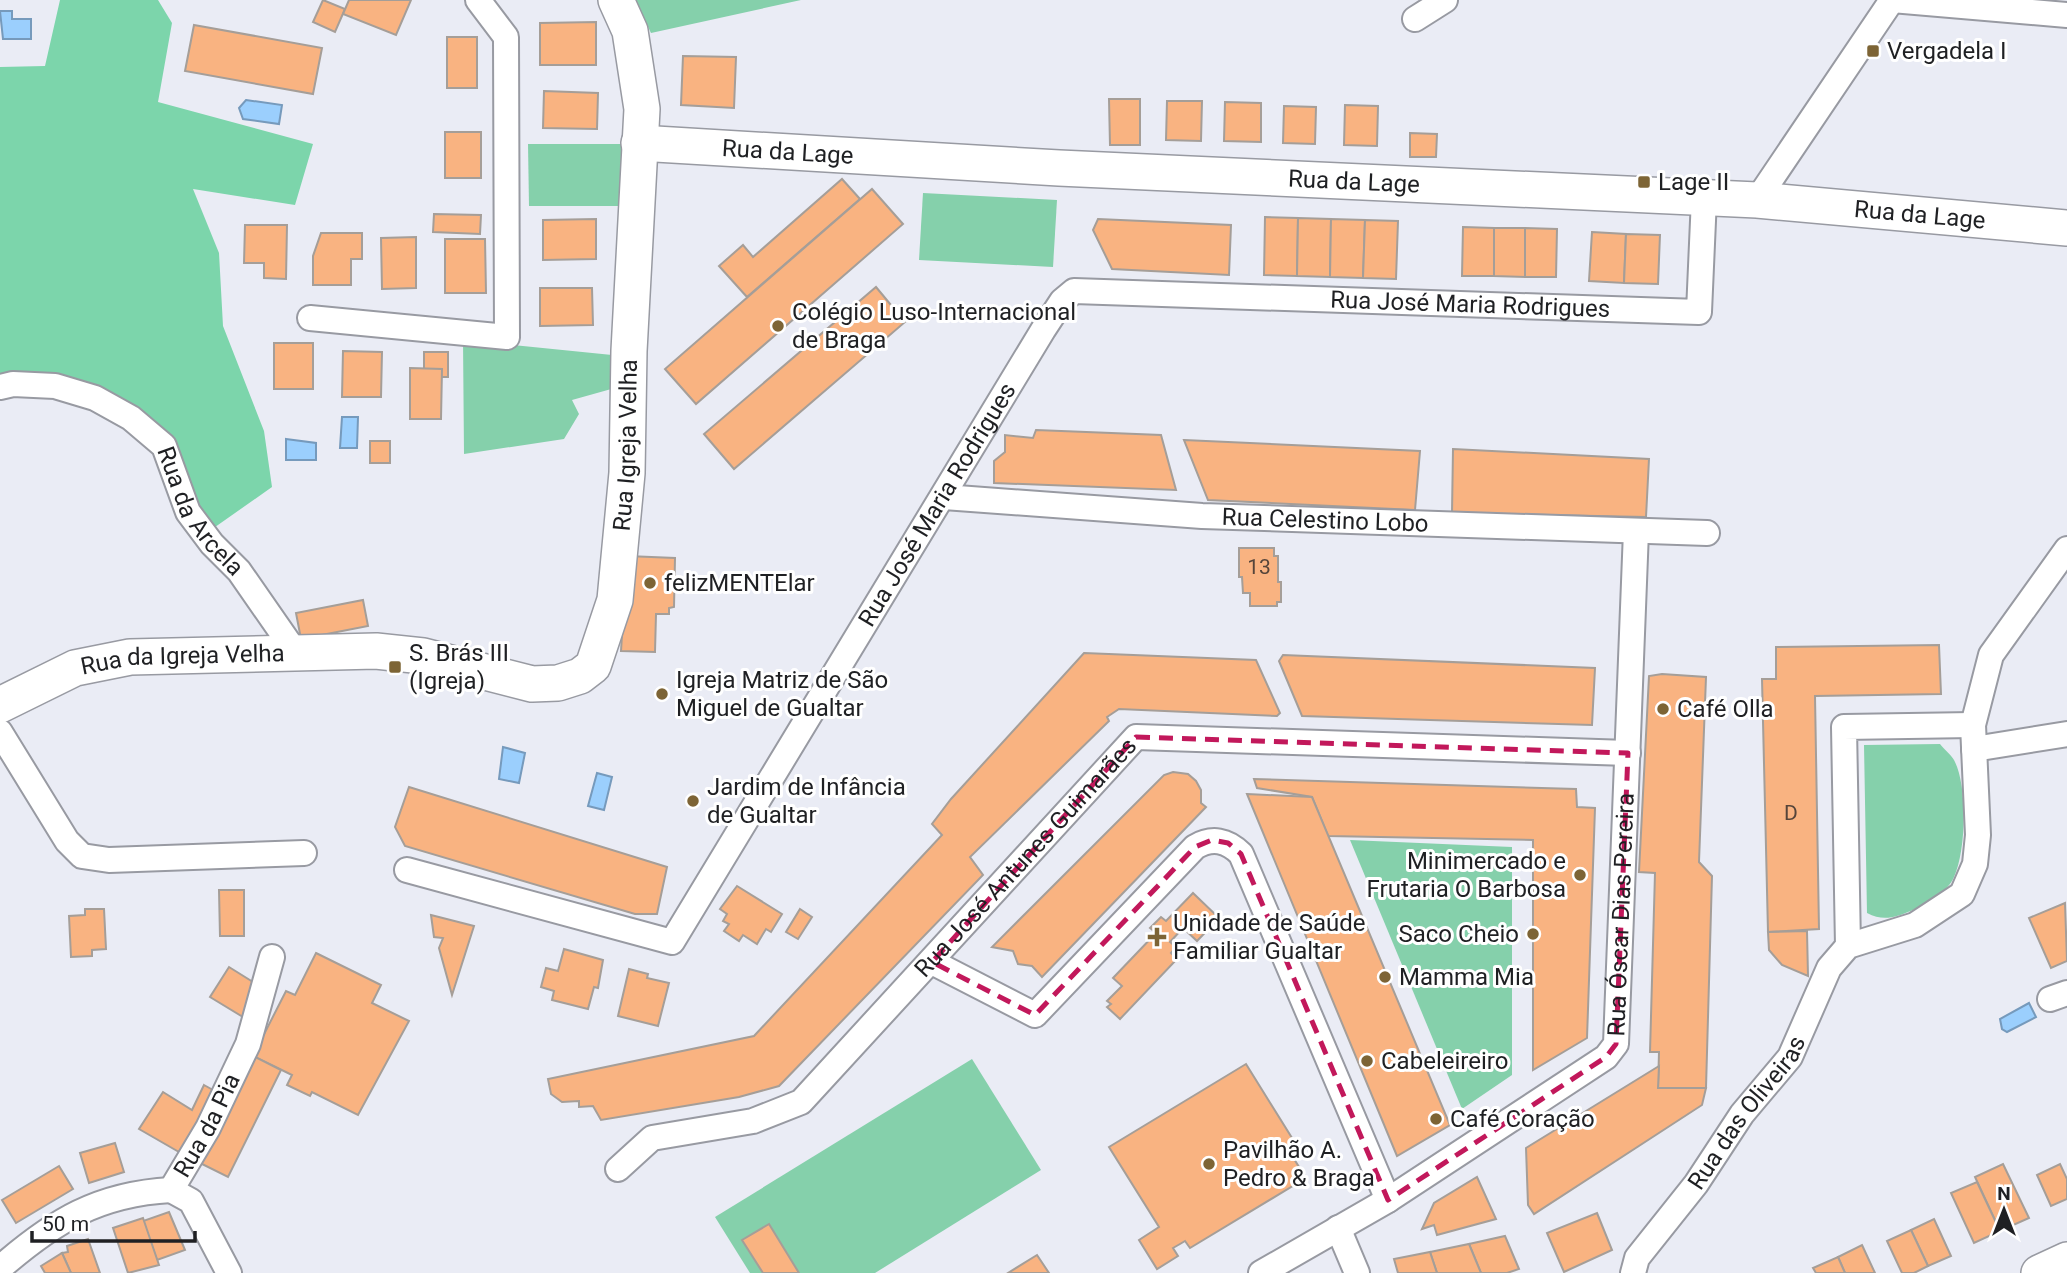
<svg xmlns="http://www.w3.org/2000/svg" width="2067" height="1273" font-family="Roboto,sans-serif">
	<rect width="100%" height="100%" fill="#eaecf5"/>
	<g fill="#85d0ab">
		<polygon points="635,0 801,0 651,33"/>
		<polygon points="528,144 627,144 624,206 529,206"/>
		<polygon points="923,193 1057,200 1053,267 919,260"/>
		<polygon points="463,340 622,356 622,386 572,400 579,414 564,439 464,454"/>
		<path d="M1940 744C1944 749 1951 755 1954 760 1968 786 1966 851 1954 877 1947 893 1928 902 1913 910 1896 917 1884 922 1867 913L1864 745Z"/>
		<polygon points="1350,840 1512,847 1512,1075 1462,1109"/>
		<polygon points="972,1059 1041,1170 875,1273 750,1273 715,1217"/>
	</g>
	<polygon fill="#7cd5ab" points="60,0 158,0 172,23 158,102 313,144 295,205 193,189 219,253 223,326 264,431 272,487 208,532 168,436 98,391 0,379 0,67 45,66"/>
	<g fill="#9bcffd" stroke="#769abc" stroke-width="2">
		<polygon points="0,11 12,11 12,19 31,19 31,39 3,39"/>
		<polygon points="246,100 282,105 279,124 243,119 239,108"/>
		<polygon points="342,417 358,417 357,448 340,448"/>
		<polygon points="286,439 316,443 316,460 286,460"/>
		<polygon points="503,747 525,753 519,783 499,779"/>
		<polygon points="597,773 612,777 604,810 588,806"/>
		<polygon points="2029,1003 2036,1017 2007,1032 2002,1029 2000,1019"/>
	</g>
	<g fill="#f9b381" stroke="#a59e98" stroke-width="2">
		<polygon points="323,0 345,9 335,32 313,22"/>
		<polygon points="349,0 411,0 396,35 343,14"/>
		<polygon points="596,22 596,65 540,65 540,23"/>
		<polygon points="194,25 322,48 313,94 185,71"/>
		<rect x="447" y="37" width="30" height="51"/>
		<polygon points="683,56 736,57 734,108 681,105"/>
		<polygon points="544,91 598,93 597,129 543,128"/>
		<polygon points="1109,99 1140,99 1140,145 1110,145"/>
		<polygon points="1167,101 1202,101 1201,141 1166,140"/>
		<polygon points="1225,102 1261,103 1261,142 1224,141"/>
		<polygon points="1345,105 1378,106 1377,146 1344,145"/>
		<polygon points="1284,106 1316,107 1315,144 1283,143"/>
		<rect x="445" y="132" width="36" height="46"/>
		<polygon points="1410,133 1437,134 1436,157 1410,157"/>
		<polygon points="842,179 860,199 747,297 719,266 743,245 753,257"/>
		<polygon points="872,189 903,224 696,404 665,369"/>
		<polygon points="434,214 481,215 480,234 433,232"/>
		<polygon points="1265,217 1298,218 1297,276 1264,275"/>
		<polygon points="1298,218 1331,219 1330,277 1297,276"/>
		<polygon points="596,219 596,259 543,260 543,220"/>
		<polygon points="1098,219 1231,225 1229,275 1112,269 1093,230"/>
		<polygon points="1331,219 1365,220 1363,278 1330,277"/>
		<polygon points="1365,220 1398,221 1396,279 1363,278"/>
		<polygon points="245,225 287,225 286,279 264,278 264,263 244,263"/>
		<polygon points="1463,227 1494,228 1494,276 1462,276"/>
		<polygon points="1494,228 1525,228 1525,277 1494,276"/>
		<polygon points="1525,228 1557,229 1556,277 1525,277"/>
		<polygon points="1592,232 1626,234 1624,283 1589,281"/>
		<polygon points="321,233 362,233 362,259 351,259 351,285 313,285 313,256"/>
		<polygon points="1626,234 1660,235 1658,284 1624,283"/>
		<polygon points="416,237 416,288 382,289 381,238"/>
		<polygon points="445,239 485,239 486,293 445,293"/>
		<polygon points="876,287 905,322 734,469 704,434"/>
		<polygon points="540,288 592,288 593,325 540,326"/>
		<rect x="274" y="343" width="39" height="46"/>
		<polygon points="343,351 382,352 381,397 342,397"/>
		<rect x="424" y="352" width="24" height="25"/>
		<polygon points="410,368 442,369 441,419 410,419"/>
		<polygon points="1036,430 1161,435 1176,490 994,483 994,461 1005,452 1005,435 1033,438"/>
		<polygon points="1184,440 1420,451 1415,510 1208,500"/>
		<rect x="370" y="441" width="20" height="22"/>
		<polygon points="1453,449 1649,459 1646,517 1452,513"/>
		<polygon points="1239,548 1274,548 1274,556 1278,556 1278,582 1281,582 1281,602 1277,602 1277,606 1250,606 1250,593 1243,593 1242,577 1239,577"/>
		<polygon points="627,556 675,558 674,607 669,608 669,614 656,614 655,652 621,651"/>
		<polygon points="363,600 368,626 301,639 296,613"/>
		<polygon points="1939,645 1941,694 1815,696 1819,929 1768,932 1762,679 1776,679 1776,647"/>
		<polygon points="1084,653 1256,660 1280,713 1277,716 1119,709 1107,717 1109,721 970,857 983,875 779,1086 739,1097 601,1120 593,1106 579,1107 579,1101 562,1102 551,1094 548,1079 754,1036 942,835 932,824 951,799"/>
		<polygon points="1283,655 1595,668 1592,725 1302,716 1279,661"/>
		<polygon points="1662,674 1706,677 1699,862 1712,876 1706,1088 1658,1088 1659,1052 1650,1052 1655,873 1639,872 1649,676"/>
		<polygon points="1173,772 1188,774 1196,781 1201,790 1201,803 1206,807 1042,977 1032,966 1018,964 1013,951 992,947 1164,775"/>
		<polygon points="1254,779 1576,789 1577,807 1595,808 1587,1038 1533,1070 1533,840 1328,836 1312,797 1257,788"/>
		<polygon points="409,787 667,867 657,914 635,914 405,846 395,827"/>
		<polygon points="1247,794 1312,797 1450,1125 1397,1156"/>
		<polygon points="737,886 782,914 771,932 766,929 757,944 743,935 739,941 724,931 729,924 723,921 727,914 720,909"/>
		<polygon points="219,890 244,890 244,936 220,936"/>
		<polygon points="1193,893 1219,918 1197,941 1183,928 1170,942 1176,947 1171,953 1177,959 1120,1019 1107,1007 1111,1004 1107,1001 1122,986 1113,978 1156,933 1150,928 1161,917 1166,921"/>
		<polygon points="2065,903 2067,961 2051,968 2029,918"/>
		<polygon points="85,909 104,909 106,949 92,950 92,956 71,957 69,916 85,915"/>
		<polygon points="800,909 812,917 798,939 786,932"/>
		<polygon points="431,915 474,926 452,995 439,948 443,938 434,937"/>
		<polygon points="1807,931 1808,976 1782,965 1769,950 1768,932"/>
		<polygon points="564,949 603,960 598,988 594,987 588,1009 552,1000 554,991 541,987 546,968 558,971"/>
		<polygon points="316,953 381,985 372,1003 409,1021 358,1115 312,1092 310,1096 287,1085 292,1075 253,1056 286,991 295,995"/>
		<polygon points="229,967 261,987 243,1017 210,997"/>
		<polygon points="629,969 648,974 647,978 669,983 658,1026 618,1016"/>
		<polygon points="253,1056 281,1070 228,1177 200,1163"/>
		<polygon points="1246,1064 1297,1146 1289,1151 1306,1178 1190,1248 1185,1241 1180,1244 1173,1248 1178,1256 1157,1269 1139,1240 1159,1227 1109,1147"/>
		<polygon points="1659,1066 1658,1088 1706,1088 1702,1105 1534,1214 1528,1205 1526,1148"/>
		<polygon points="204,1085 222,1095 179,1152 139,1129 163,1092 192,1110"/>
		<polygon points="115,1143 124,1172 89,1183 80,1153"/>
		<polygon points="2003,1164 2029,1218 2000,1231 1975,1177"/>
		<polygon points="2060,1164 2067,1179 2067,1199 2051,1206 2037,1175"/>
		<polygon points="59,1166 73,1189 16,1223 2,1200"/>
		<polygon points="1477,1177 1496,1219 1437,1235 1434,1225 1422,1229 1434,1203"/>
		<polygon points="1977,1182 2000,1231 1974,1243 1951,1193"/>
		<polygon points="169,1212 185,1250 157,1260 143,1221"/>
		<polygon points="1597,1213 1612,1250 1564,1272 1547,1233"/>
		<polygon points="143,1218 159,1265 128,1273 113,1228"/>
		<polygon points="1934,1219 1951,1256 1928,1266 1911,1230"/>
		<polygon points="769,1224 799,1273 763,1273 742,1240"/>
		<polygon points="1911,1230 1928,1266 1914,1273 1902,1273 1887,1241"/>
		<polygon points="1505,1236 1519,1269 1507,1273 1481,1273 1469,1244"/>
		<polygon points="88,1239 100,1273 71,1273 62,1253 68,1252 67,1246"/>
		<polygon points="1469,1244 1481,1273 1437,1273 1430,1252"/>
		<polygon points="1862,1245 1875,1273 1845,1273 1838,1257"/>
		<polygon points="1430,1252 1437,1273 1398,1273 1394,1259"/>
		<polygon points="62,1253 71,1273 45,1273 41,1266"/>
		<polygon points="1037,1255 1049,1273 1008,1273"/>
		<polygon points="1838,1257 1845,1273 1816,1273 1813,1268"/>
	</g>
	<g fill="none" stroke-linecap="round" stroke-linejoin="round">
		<defs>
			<g id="street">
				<polyline points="1892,0 2067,15"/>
				<polyline points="1415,19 1445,0"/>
				<polyline points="1757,200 1892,0"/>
				<polyline points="310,318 507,337 506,37 478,0"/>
				<path id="s1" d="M0 387 13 384 55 386 95 398 131 418 164 446 188 512 212 544 239 571 296 653"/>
				<path id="s2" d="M944 497 1202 516 1707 533"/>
				<polyline points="0,732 67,841 82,856 109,860 304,853"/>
				<polyline points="1974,749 2067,734"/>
				<path id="s3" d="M407 870 672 942 1043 330 1062 301 1074 291 1699 312 1704 198"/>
				<polyline points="1848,946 1844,727 1973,725"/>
				<path d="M932 962 1035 1015 1195 847C1212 837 1227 840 1241 854L1388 1200"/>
				<polyline points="2050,999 2067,993"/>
				<path id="s4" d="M618 1169 652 1138 753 1121 801 1102 1136 737 1628 753"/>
				<path id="s5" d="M171 1190 208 1128 248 1044 272 957"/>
				<polyline points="171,1190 191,1201 229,1273"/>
				<polyline points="1338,1228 1357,1273"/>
				<path d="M0 1268C54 1221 98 1194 171 1190"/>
				<path id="s6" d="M1261 1273 1388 1200 1606 1057 1616 1044 1636 531"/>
				<path id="s7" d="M1633 1273 1637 1258 1696 1184 1742 1114 1790 1057 1829 968 1848 946 1915 925 1962 894 1975 864 1978 835 1973 725 1991 655 2067 549"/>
			</g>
			<g id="secondary">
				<path id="s8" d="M639 143 1059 168 1757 200 2067 228"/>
				<path id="s9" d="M0 705 75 668 130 657 376 651 423 656 532 684 558 683 580 676 593 666 615 600 627 473 629 351 642 109 630 31 616 0"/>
				<polyline points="2039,1273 2067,1260"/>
			</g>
		</defs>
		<use href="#street" stroke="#989aa2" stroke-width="28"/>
		<use href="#secondary" stroke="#989aa2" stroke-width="38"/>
		<use href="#street" stroke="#fff" stroke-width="24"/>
		<use href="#secondary" stroke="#fff" stroke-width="35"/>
	</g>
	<path fill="none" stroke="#c2185b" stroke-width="5" stroke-dasharray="14 9" stroke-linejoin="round" d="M1136 737 1628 753 1616 1044 1606 1057 1388 1200 1241 854 1228 843 1212 840 1195 847 1035 1015 932 962Z"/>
	<g fill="#7d6435" stroke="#fff" stroke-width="2.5">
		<rect x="1866" y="44" width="14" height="14" rx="3.5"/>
		<rect x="1637" y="175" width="14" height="14" rx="3.5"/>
		<circle cx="778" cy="326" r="7"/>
		<circle cx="650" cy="583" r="7"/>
		<rect x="388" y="660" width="14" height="14" rx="3.5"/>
		<circle cx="662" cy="694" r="7"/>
		<circle cx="1663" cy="709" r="7"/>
		<circle cx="693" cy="801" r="7"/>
		<circle cx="1580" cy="875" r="7"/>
		<circle cx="1533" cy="934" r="7"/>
		<path d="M1153.5 926.5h7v7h7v7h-7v7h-7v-7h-7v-7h7z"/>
		<circle cx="1385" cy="977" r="7"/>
		<circle cx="1367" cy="1061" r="7"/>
		<circle cx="1436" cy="1119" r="7"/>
		<circle cx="1209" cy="1164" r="7"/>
	</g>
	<g text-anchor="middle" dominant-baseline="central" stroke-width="6" stroke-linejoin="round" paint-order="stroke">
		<g font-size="21" fill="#56453a">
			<text x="1259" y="567">13</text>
			<text x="1791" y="813">D</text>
		</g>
		<g font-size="24" fill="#1f2023" stroke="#fff" text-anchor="start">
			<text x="1887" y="51">Vergadela I</text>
			<text x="1658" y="182">Lage II</text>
			<text x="792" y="312">Colégio Luso-Internacional<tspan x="792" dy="28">de Braga</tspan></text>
			<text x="664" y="583">felizMENTElar</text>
			<text x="409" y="653">S. Brás III<tspan x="409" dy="28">(Igreja)</tspan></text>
			<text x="676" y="680">Igreja Matriz de São<tspan x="676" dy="28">Miguel de Gualtar</tspan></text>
			<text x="1677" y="709">Café Olla</text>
			<text x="707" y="787">Jardim de Infância<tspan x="707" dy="28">de Gualtar</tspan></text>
			<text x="1566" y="861" text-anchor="end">Minimercado e<tspan x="1566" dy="28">Frutaria O Barbosa</tspan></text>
			<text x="1173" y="923">Unidade de Saúde<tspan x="1173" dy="28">Familiar Gualtar</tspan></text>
			<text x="1519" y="934" text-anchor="end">Saco Cheio</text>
			<text x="1399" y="977">Mamma Mia</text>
			<text x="1381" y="1061">Cabeleireiro</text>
			<text x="1450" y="1119">Café Coração</text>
			<text x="1223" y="1150">Pavilhão A.<tspan x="1223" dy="28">Pedro &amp; Braga</tspan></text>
		</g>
		<g font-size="24" fill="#1f2023" stroke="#fff">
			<text stroke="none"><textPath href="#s8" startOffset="149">Rua da Lage</textPath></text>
			<text stroke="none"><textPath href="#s8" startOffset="716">Rua da Lage</textPath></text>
			<text stroke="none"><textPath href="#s8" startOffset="1283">Rua da Lage</textPath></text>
			<text stroke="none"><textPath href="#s3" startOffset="1437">Rua José Maria Rodrigues</textPath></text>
			<text stroke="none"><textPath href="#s9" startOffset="836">Rua Igreja Velha</textPath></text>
			<text stroke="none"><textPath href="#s3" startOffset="786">Rua José Maria Rodrigues</textPath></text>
			<text stroke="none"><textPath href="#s1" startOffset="257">Rua da Arcela</textPath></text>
			<text stroke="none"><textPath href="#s2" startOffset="382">Rua Celestino Lobo</textPath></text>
			<text stroke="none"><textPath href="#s9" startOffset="192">Rua da Igreja Velha</textPath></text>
			<text stroke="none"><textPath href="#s4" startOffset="532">Rua José Antunes Guimarães</textPath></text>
			<text stroke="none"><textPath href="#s6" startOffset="553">Rua Óscar Dias Pereira</textPath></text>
			<text stroke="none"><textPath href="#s7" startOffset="198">Rua das Oliveiras</textPath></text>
			<text stroke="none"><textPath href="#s5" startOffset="74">Rua da Pia</textPath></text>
		</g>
	</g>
	<g transform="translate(2004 1210)" stroke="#ffffff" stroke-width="5" paint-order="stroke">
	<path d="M0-5L12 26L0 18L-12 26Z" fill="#1f2023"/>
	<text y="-10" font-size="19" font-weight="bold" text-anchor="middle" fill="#1f2023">N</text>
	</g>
	<path d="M32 1231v10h163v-10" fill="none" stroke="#1f2023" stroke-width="3.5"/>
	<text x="42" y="1231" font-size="21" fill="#1f2023" stroke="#ffffff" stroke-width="5" paint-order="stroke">50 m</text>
</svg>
